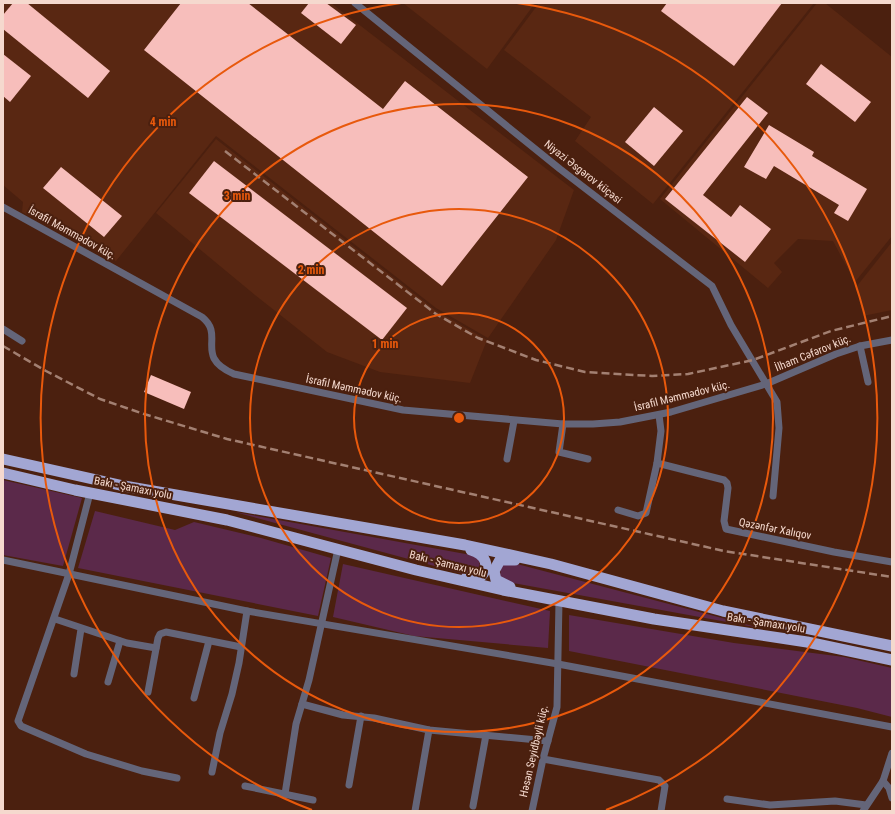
<svg xmlns="http://www.w3.org/2000/svg" width="895" height="814" font-family="'Roboto Condensed',sans-serif">
	<rect width="100%" height="100%" fill="#4b200f"/>
	<g fill="#592712">
		<polygon points="3,3 331,3 574,190 556,240 488,338 436,308 216,136 116,261 22,212 23,202 3,185"/>
		<polygon points="403,3 535,3 487,69"/>
		<polygon points="539,3 814,3 653,204 575,141 591,117 504,50"/>
		<polygon points="817,3 825,3 892,57 892,236 855,282 833,241 798,239 774,263 782,272 768,288 660,199"/>
		<polygon points="216,139 435,310 487,340 470,383 380,372 327,352 255,295 156,213"/>
		<polygon points="892,242 892,310 863,316 857,286"/>
	</g>
	<g fill="#5b294a">
		<polygon points="3,480 82,498 63,566 3,555"/>
		<polygon points="95,511 175,530 194,522 261,538 331,558 318,616 78,568"/>
		<path d="M235 512 471 555 478 558C483 572 477 574 464 574Z"/>
		<polygon points="343,564 550,611 548,648 414,636 333,617"/>
		<polygon points="505,564 517,564 760,628 513,583 506,581 500,576 501,567"/>
		<polygon points="569,615 734,643 844,657 892,668 892,717 857,708 569,651"/>
	</g>
	<g fill="#f7bebb">
		<polygon points="13,3 27,3 110,71 88,98 3,29 3,15"/>
		<polygon points="181,3 248,3 383,109 405,81 528,177 442,286 144,50"/>
		<polygon points="309,3 326,3 356,25 341,44 301,13"/>
		<polygon points="667,3 782,3 734,66 661,11"/>
		<polygon points="3,54 31,76 10,102 3,96"/>
		<polygon points="821,64 871,102 855,122 806,84"/>
		<polygon points="747,97 768,113 703,195 731,217 740,205 771,229 745,262 665,199"/>
		<polygon points="654,107 683,131 654,166 625,142"/>
		<polygon points="769,125 814,152 812,156 867,189 848,221 834,213 839,205 774,166 766,179 744,167"/>
		<polygon points="214,161 407,308 382,340 189,193"/>
		<polygon points="61,167 122,216 104,237 43,188"/>
		<polygon points="151,375 191,392 184,409 144,392"/>
	</g>
	<g fill="none" stroke-linecap="round" stroke-linejoin="round">
		<g stroke="#646579" stroke-width="7">
			<polyline points="355,3 560,169 712,286 731,325 777,402 779,428 773,496"/>
			<path d="M3 207 202 317C226 336 193 356 234 374L403 410 563 424H593L620 422 671 412 766 384 836 354 860 346 892 340"/>
			<polyline points="3,329 22,341"/>
			<polyline points="860,346 868,382"/>
			<polyline points="659,415 661,431 657,463 724,480 727,483 728,488 724,521 726,529 834,552 892,562"/>
			<polyline points="563,424 559,452 588,459"/>
			<polyline points="507,459 514,421"/>
			<polyline points="90,493 69,574 18,721 21,726 86,754 142,771 177,778"/>
			<polyline points="618,510 638,516 646,513 657,463"/>
			<polyline points="3,560 247,611 558,664 892,727"/>
			<polyline points="55,619 127,643 156,648"/>
			<polyline points="74,674 81,629"/>
			<polyline points="108,682 120,641"/>
			<polyline points="148,692 158,638 160,634 166,632 241,647"/>
			<polyline points="194,698 209,641"/>
			<polyline points="302,704 343,715 374,718 429,730 548,741"/>
			<polyline points="543,759 659,780 665,786 661,811"/>
			<polyline points="212,772 220,733 232,694 239,663 247,611"/>
			<polyline points="883,781 889,788 892,798"/>
			<polyline points="349,785 361,716"/>
			<polyline points="245,786 313,800"/>
			<polyline points="285,794 296,724 309,680 338,549"/>
			<polyline points="727,799 770,805 835,801 866,805"/>
			<polyline points="473,806 486,735"/>
			<polyline points="415,811 429,730"/>
			<polyline points="532,811 543,759 557,707 559,601"/>
			<polyline points="863,811 883,781 892,753"/>
		</g>
		<g stroke="#a2a6d3" stroke-width="11">
			<polyline points="3,459 124,486 465,545 551,564 723,611 892,646"/>
			<polyline points="3,473 75,490 227,520 416,570 503,590 654,619 807,642 892,660"/>
			<path d="M466 578H479C492 567 485 554 471 550"/>
			<polyline points="510,587 496,580 494,571 500,560 515,560"/>
		</g>
		<g stroke="#a38072" stroke-width="2.5" stroke-dasharray="8 4" stroke-linecap="butt">
			<polyline points="225,151 436,314 478,338 536,360 585,372 652,376 688,374 753,360 831,331 892,316"/>
			<polyline points="3,346 46,371 100,399 144,414 227,439 724,551 892,577"/>
		</g>
	</g>
	<g fill="none" stroke="#e8590c" stroke-width="2">
		<circle cx="459" cy="418" r="105"/>
		<circle cx="459" cy="418" r="209"/>
		<circle cx="459" cy="418" r="314"/>
		<path d="M312 810A419 419 0 0 1 401 3M517 3A419 419 0 0 1 606 810"/>
	</g>
	<g text-anchor="middle" dominant-baseline="central" stroke-width="4" stroke-linejoin="round" paint-order="stroke">
		<g font-size="11" fill="#f5d9ce" stroke="#4b200f">
			<text transform="translate(583 172) rotate(38)">Niyazi Əsgərov küçəsi</text>
			<text transform="translate(72 233) rotate(29)">İsrafil Məmmədov küç.</text>
			<text transform="translate(813 353) rotate(-22)">İlham Cəfərov küç.</text>
			<text transform="translate(354 389) rotate(12)">İsrafil Məmmədov küç.</text>
			<text transform="translate(682 396) rotate(-14)">İsrafil Məmmədov küç.</text>
			<text transform="translate(133 488) rotate(11)">Bakı - Şamaxı yolu</text>
			<text transform="translate(775 529) rotate(11)">Qəzənfər Xalıqov</text>
			<text transform="translate(448 564) rotate(14)">Bakı - Şamaxı yolu</text>
			<text transform="translate(766 623) rotate(9)">Bakı - Şamaxı yolu</text>
			<text transform="translate(534 751) rotate(-77)">Həsən Seyidbəyli küç.</text>
		</g>
	</g>
	<circle cx="459" cy="418" r="6" fill="#e8590c" stroke="#4b200f" stroke-width="2"/>
	<g font-size="12" text-anchor="middle" font-weight="bold" fill="#e8590c" stroke="#4b200f" stroke-width="4" stroke-linejoin="round" paint-order="stroke">
		<text x="163" y="126">4 min</text>
		<text x="237" y="200">3 min</text>
		<text x="311" y="274">2 min</text>
		<text x="385" y="348">1 min</text>
	</g>
	<rect width="895" height="814" fill="none" stroke="#f5d9ce" stroke-width="8"/>
</svg>
